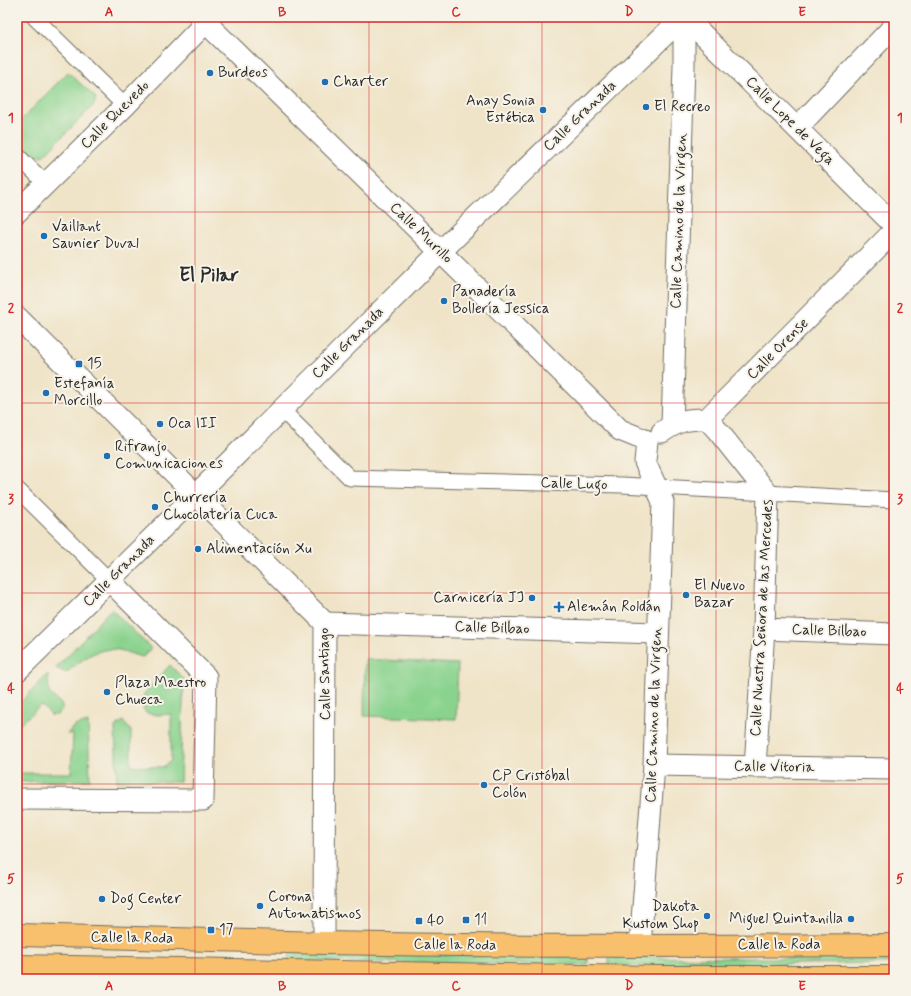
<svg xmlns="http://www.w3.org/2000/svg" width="911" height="996" font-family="Mynerve,sans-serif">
	<rect width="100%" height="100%" fill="#f7f3e8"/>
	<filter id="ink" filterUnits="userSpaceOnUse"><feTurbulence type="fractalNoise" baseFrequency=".025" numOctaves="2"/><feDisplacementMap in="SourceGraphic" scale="8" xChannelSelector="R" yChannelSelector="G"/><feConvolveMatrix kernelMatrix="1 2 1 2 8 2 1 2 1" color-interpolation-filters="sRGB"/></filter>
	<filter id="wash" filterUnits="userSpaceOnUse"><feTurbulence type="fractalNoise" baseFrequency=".012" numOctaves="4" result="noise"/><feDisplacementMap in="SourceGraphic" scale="16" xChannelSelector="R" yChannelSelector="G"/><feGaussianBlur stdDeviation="0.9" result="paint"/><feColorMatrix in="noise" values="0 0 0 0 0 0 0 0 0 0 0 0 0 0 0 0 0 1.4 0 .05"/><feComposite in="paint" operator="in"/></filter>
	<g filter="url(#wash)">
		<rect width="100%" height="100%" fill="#f0e4c8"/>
		<g fill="#8ad38e" stroke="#5a7f5c">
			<path d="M68 72 96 98 94 105 44 155C33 160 24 145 17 138V124Z"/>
			<path d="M111 609 151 648 143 657C135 656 126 651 119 650 97 646 82 660 66 673L56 668Z"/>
			<polygon points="365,659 458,664 456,719 364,716"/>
			<polygon points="170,665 184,679 180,782 117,782 115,727 123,721 131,731 131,766 163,767 171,761 171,714 158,715 146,713 142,706 144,694"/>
			<polygon points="48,674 49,693 62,705 61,707 63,708 56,716 54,714 52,716 41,705 17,727 17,706"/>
			<polygon points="88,722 90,780 17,782 17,770 20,773 71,773 73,734 67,734 74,726"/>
			<polygon points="290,953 588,956 588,965 288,961"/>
			<polygon points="609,957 894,959 894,963 609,966"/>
		</g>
	</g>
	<g filter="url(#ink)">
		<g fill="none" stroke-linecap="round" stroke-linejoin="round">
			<defs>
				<g id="pedestrian">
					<polyline points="34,17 125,106"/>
					<polyline points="17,155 45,183"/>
					<polyline points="281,409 350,478 622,485 894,500"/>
					<polyline points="17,489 109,580"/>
				</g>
				<g id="minor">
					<polyline points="200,17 458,269 620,430 647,441"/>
					<polyline points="685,17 894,225"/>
					<polyline points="797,128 894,26"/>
					<polyline points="17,212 125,106 211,17"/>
					<polyline points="17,317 325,623 324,943"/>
					<polyline points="707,419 718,431 768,494 764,629 755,767"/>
					<polyline points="672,425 684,66 684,17"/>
					<path d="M662 432C680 420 686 419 707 419L894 231"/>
					<polyline points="325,623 658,633"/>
					<polyline points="764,629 894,634"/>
					<polyline points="17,671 216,475 440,252 683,17"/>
					<polyline points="654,765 894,769"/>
					<polyline points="17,799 203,800 206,677 109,580"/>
					<polyline points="640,946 654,765 663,502 645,462 647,441"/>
				</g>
				<g id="primary">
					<path d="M17 935C120 937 223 941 325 943 515 947 704 946 894 945"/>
					<polyline points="17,966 503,975 663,977 894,977"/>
				</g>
			</defs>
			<use href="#pedestrian" stroke="#706c62" stroke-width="17"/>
			<use href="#minor" stroke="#706c62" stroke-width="23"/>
			<use href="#primary" stroke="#706c62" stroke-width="24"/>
			<use href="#pedestrian" stroke="#fff" stroke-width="15"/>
			<use href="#minor" stroke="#fff" stroke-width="21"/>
			<use href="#primary" stroke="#f8bf6c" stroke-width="22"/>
		</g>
	</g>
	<path fill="none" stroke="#d62828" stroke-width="1" stroke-opacity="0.55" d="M195 17V979M369 17V979M542 17V979M716 17V979M17 212H894M17 403H894M17 593H894M17 784H894"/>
	<g fill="#1f6fb2" stroke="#f7f3e8" stroke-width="1.5">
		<circle cx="210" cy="73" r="4"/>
		<circle cx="325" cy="82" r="4"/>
		<circle cx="646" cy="107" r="4"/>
		<circle cx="543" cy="110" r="4"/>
		<circle cx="44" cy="236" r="4"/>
		<circle cx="444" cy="301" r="4"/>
		<rect x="75" y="360" width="8" height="8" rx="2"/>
		<circle cx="46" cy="393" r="4"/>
		<circle cx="160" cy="424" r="4"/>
		<circle cx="107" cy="456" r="4"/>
		<circle cx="155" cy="507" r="4"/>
		<circle cx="198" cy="549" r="4"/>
		<circle cx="686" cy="595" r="4"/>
		<circle cx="532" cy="598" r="4"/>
		<path d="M557 601h4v4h4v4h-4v4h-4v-4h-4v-4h4z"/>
		<circle cx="107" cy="692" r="4"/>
		<circle cx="484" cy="785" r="4"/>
		<circle cx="102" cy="899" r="4"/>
		<circle cx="260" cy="906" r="4"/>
		<circle cx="707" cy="916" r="4"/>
		<circle cx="851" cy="919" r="4"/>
		<rect x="462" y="916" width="8" height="8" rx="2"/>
		<rect x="415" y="917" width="8" height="8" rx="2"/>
		<rect x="207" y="926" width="8" height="8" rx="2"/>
	</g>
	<g text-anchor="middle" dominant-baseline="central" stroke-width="4" stroke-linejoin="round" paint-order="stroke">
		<g font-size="15" fill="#2b2b2b" stroke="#f7f3e8" text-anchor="start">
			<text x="218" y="73">Burdeos</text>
			<text x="333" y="82">Charter</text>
			<text x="535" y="101" text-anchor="end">Anay Sonia<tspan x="535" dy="17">Estética</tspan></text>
			<text x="654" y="107">El Recreo</text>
			<text x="52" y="227">Vaillant<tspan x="52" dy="17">Saunier Duval</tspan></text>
			<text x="452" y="292">Panadería<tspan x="452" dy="17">Bollería Jessica</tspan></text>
			<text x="87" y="364">15</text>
			<text x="54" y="384">Estefanía<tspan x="54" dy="17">Morcillo</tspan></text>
			<text x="168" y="424">Oca III</text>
			<text x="115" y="447">Rifranjo<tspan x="115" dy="17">Comunicaciones</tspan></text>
			<text x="163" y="498">Churrería<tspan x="163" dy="17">Chocolatería Cuca</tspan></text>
			<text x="206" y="549">Alimentación Xu</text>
			<text x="694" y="586">El Nuevo<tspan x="694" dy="17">Bazar</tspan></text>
			<text x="524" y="598" text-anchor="end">Carnicería JJ</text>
			<text x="567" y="607">Alemán Roldán</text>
			<text x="115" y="683">Plaza Maestro<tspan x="115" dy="17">Chueca</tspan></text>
			<text x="492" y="776">CP Cristóbal<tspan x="492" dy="17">Colón</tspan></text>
			<text x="268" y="897">Corona<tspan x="268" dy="17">Automatismos</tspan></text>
			<text x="110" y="899">Dog Center</text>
			<text x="699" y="907" text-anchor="end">Dakota<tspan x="699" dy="17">Kustom Shop</tspan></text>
			<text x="843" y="919" text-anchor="end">Miguel Quintanilla</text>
			<text x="474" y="920">11</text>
			<text x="427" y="921">40</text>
			<text x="219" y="930">17</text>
		</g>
		<g font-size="15" fill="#2b2b2b" stroke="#f7f3e8">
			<text transform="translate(115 115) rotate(-45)">Calle Quevedo</text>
			<text transform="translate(580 116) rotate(-44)">Calle Granada</text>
			<text transform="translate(790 121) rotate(45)">Calle Lope de Vega</text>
			<text transform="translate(679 221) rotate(-88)">Calle Camino de la Virgen</text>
			<text transform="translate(421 233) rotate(44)">Calle Murillo</text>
			<text transform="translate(348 343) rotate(-45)">Calle Granada</text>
			<text transform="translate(778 349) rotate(-45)">Calle Orense</text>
			<text transform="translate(574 484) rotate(2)">Calle Lugo</text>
			<text transform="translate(119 571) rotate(-45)">Calle Granada</text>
			<text transform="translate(762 618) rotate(-87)">Calle Nuestra Señora de las Mercedes</text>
			<text transform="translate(492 628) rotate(2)">Calle Bilbao</text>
			<text transform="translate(829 631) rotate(2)">Calle Bilbao</text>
			<text transform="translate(325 674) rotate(-91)">Calle Santiago</text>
			<text transform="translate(654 715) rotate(-88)">Calle Camino de la Virgen</text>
			<text transform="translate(774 767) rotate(1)">Calle Vitoria</text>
			<text transform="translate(132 938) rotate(1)">Calle la Roda</text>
			<text transform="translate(455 945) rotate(1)">Calle la Roda</text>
			<text x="779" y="945">Calle la Roda</text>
		</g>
		<g font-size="19" font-weight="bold" fill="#2b2b2b" stroke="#f7f3e8">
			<text x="209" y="275">El Pilar</text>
		</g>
	</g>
	<rect width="911" height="996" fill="none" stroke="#f7f3e8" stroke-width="44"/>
	<rect x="22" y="22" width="867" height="952" fill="none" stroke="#d62828" stroke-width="1.5"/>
	<g font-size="13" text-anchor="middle" font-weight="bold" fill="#d62828">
		<text x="109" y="16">A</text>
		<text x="282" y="16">B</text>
		<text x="456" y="16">C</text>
		<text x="629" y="16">D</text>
		<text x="802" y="16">E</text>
		<text x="11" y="122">1</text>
		<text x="900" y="122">1</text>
		<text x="11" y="312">2</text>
		<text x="900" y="312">2</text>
		<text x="11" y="503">3</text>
		<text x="900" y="503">3</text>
		<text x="11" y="693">4</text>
		<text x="900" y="693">4</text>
		<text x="11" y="883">5</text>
		<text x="900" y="883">5</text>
		<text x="109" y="990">A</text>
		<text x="282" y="990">B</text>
		<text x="456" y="990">C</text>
		<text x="629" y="990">D</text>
		<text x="802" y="990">E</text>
	</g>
</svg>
